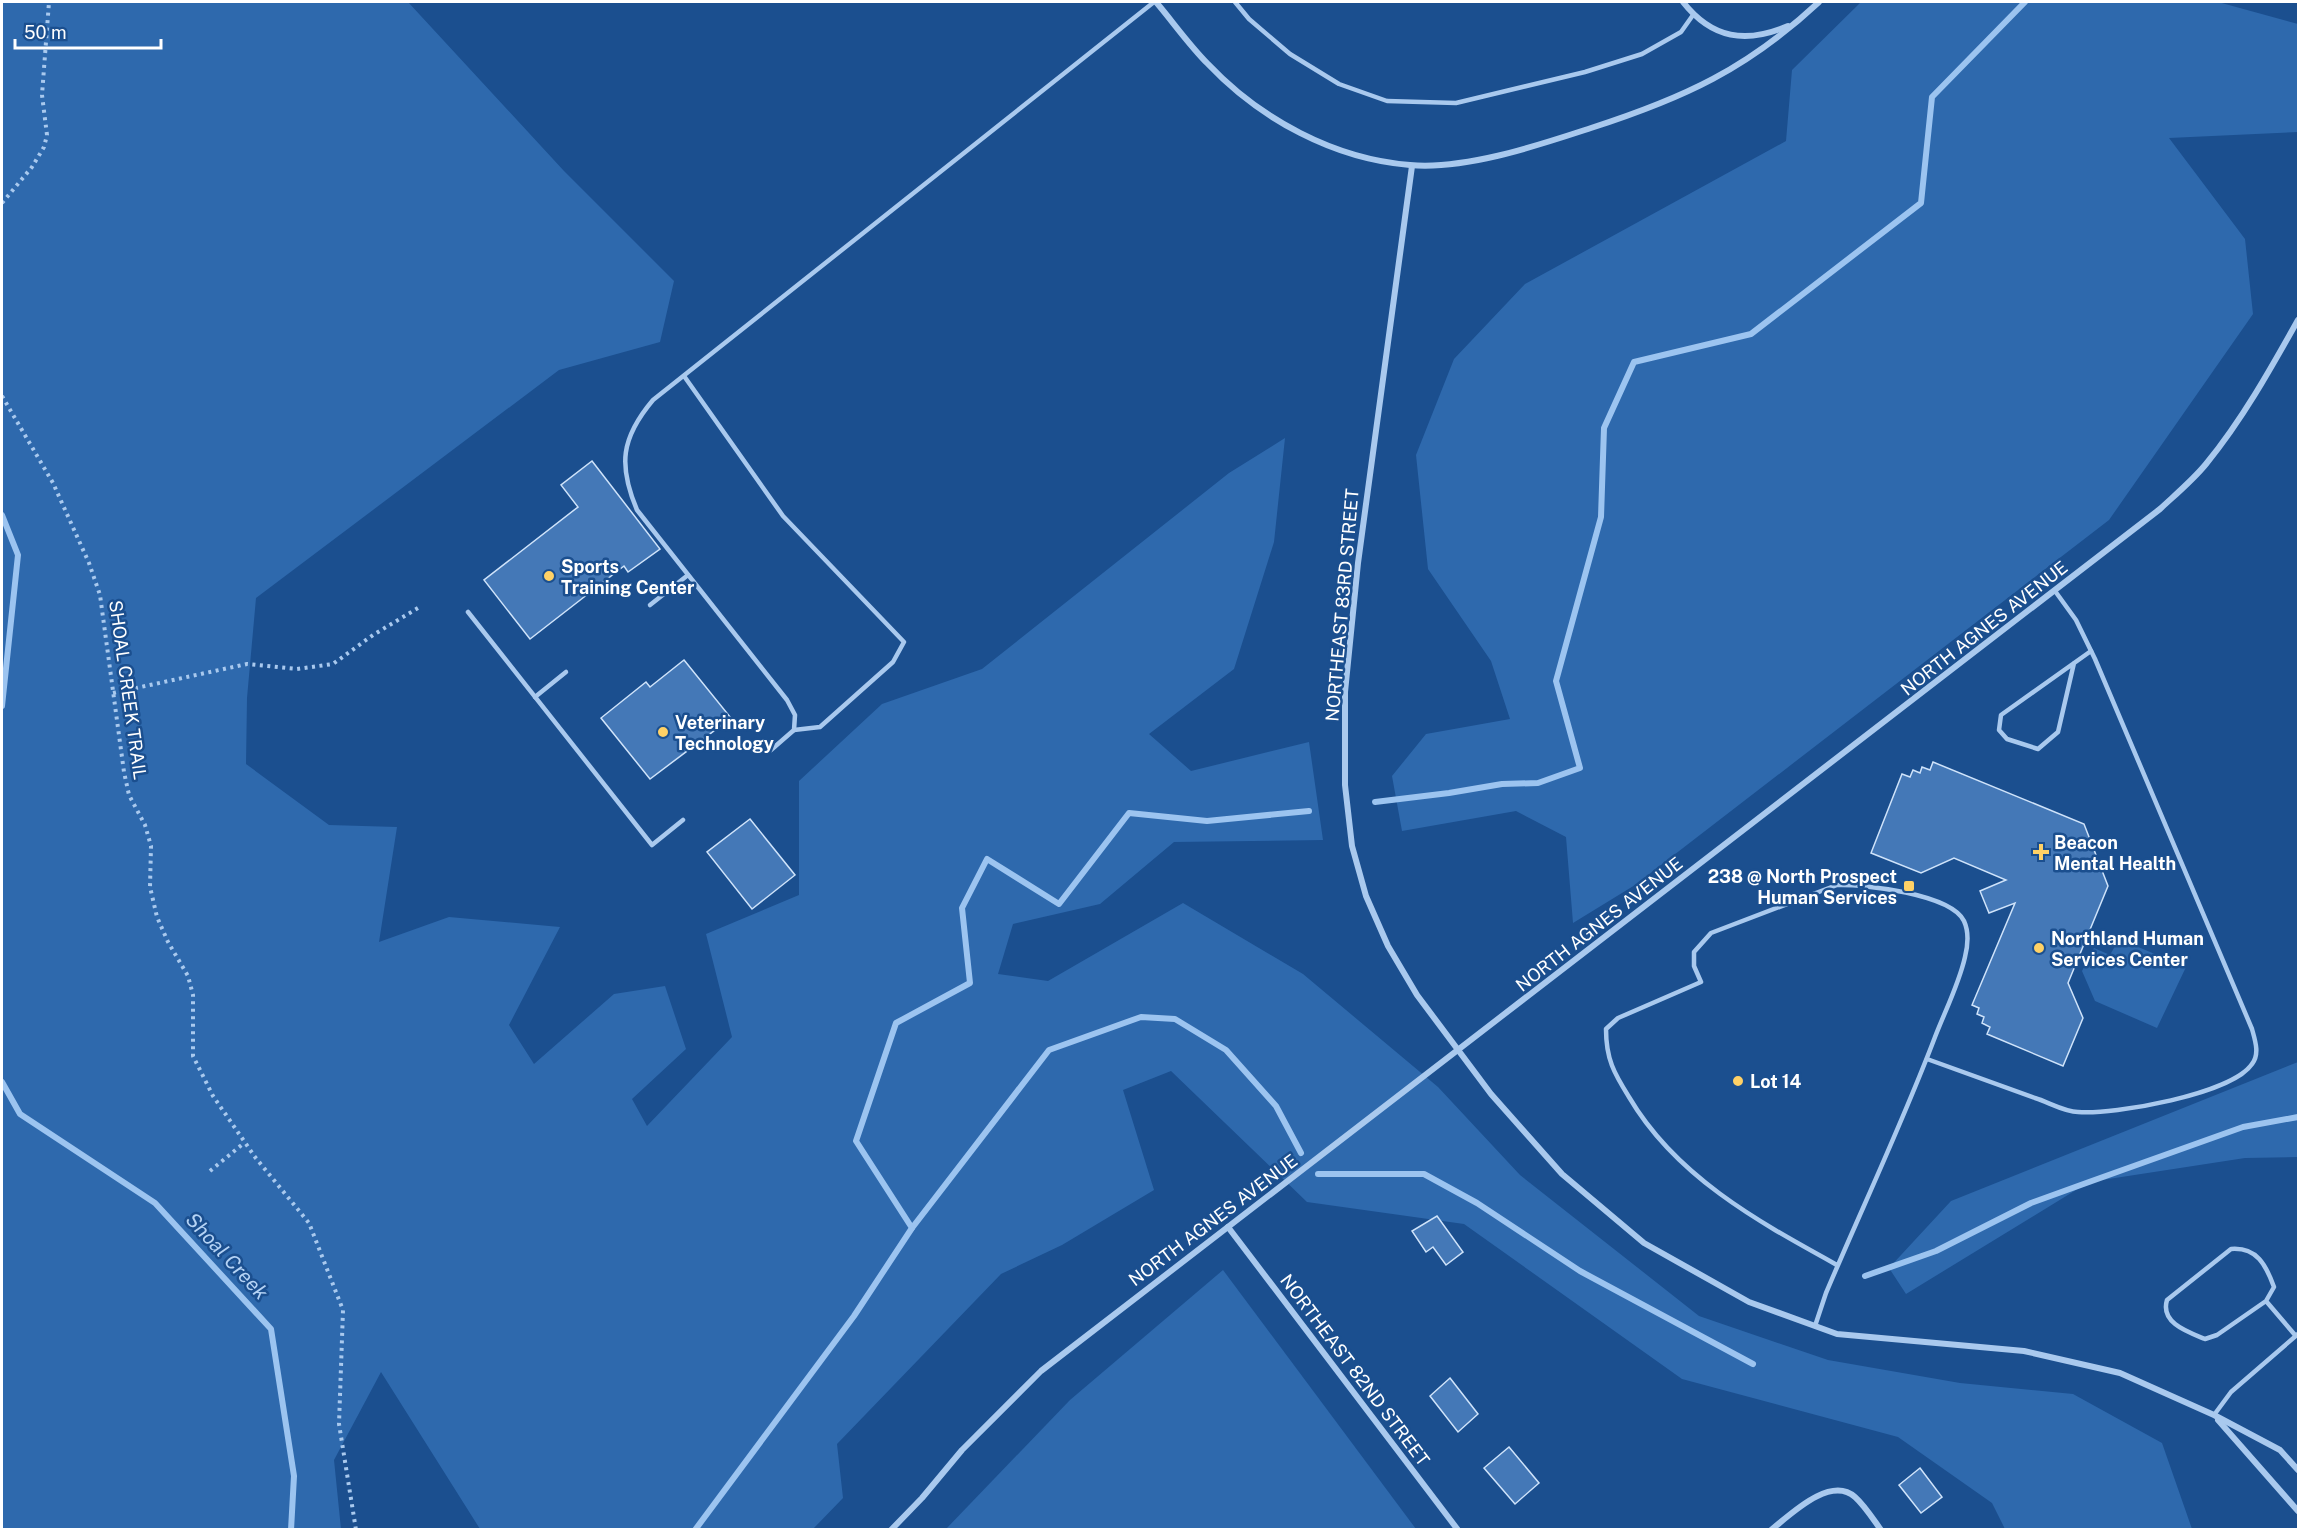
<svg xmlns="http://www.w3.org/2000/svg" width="2300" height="1531" font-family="'Public Sans',sans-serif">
	<rect width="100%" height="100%" fill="#1b4f8f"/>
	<g fill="#2e69ad">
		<polygon points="2,2 408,2 564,171 674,281 660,342 559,370 256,598 247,698 246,764 329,825 397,827 379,942 449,917 560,927 509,1025 534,1064 614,994 665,986 686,1049 632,1099 647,1126 732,1037 706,934 799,895 799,781 882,704 982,669 1229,473 1285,438 1274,542 1234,669 1149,734 1191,771 1309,742 1323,840 1174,842 1100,904 1013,924 998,974 1048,981 1183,903 1303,974 1438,1087 1520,1175 1699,1316 1828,1360 1960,1383 2073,1394 2162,1443 2192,1529 2005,1529 1992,1503 1898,1437 1682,1379 1464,1224 1307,1202 1171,1071 1123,1090 1154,1190 1062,1245 1001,1274 837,1444 843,1498 813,1529 480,1529 381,1372 334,1460 341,1529 2,1530"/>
		<polygon points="1861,2 2218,2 2298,24 2298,132 2169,138 2245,239 2253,314 2109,520 1635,885 1573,923 1566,837 1516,811 1402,831 1392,776 1426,734 1510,719 1491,661 1428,569 1416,455 1454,359 1525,284 1786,141 1792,70"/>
		<polygon points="2119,939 2186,967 2157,1028 2095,1001 2082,971 2094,948 2110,955"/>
		<polygon points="2298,1062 2298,1157 2245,1158 2089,1182 1906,1294 1889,1268 1951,1201"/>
		<polygon points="1223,1270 1416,1529 946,1529 1070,1400"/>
	</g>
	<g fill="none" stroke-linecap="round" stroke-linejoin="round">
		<g stroke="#9cc4f0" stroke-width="6">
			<polyline points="2,515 18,555 2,706"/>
			<polyline points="1375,802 1449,793 1502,784 1538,783 1580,768 1556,681 1601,517 1604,428 1634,362 1751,334 1921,203 1932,97 2025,2"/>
			<polyline points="2,1082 20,1114 155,1203 271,1329 294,1476 291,1530"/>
			<polyline points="1318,1174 1424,1174 1477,1203 1580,1271 1753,1364"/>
			<polyline points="912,1228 1049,1050 1141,1017 1175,1019 1226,1050 1276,1106 1301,1153"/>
			<polyline points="1865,1276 1936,1251 2031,1203 2089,1182 2243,1127 2298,1117"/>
			<polyline points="695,1530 854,1316 912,1228 856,1141 896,1023 970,983 962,908 987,859 1059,904 1129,813 1207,821 1309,811"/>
		</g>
	</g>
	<g fill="#4478b7" stroke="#cfe3fa" stroke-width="1.5">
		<polygon points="592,461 660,549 628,572 624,566 530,639 484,580 578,507 561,485"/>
		<polygon points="684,660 731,718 650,779 601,718 646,682 650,687"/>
		<polygon points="1933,762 2084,824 2108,886 2068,983 2083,1018 2063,1066 1987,1034 1990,1027 1982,1023 1984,1017 1977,1014 1979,1008 1972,1005 2015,903 1989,913 1980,891 2006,880 1954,858 1921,873 1871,853 1902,774 1910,777 1913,770 1920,773 1922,767 1930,770"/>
		<polygon points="750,819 795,875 752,909 707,852"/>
		<polygon points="1437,1216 1463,1252 1446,1265 1433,1247 1426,1252 1412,1231"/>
		<polygon points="1450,1378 1478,1414 1458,1432 1430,1396"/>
		<polygon points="1509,1447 1539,1483 1515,1504 1484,1468"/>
		<polygon points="1920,1468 1942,1497 1921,1513 1899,1485"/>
	</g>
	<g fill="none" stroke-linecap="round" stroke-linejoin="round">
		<g stroke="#a9c9ee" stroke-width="4" stroke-dasharray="3 4.5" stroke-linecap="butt">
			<polyline points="2,203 32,167 44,147 47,135 42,95 49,2"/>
			<polyline points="2,396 53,483 89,563 100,595 124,772 129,795 145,825 151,846 150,887 157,917 168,942 188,976 193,995 193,1056 213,1096 255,1157 309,1223 343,1310 339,1424 356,1530"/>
			<polyline points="113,693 247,664 297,669 333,664 373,635 418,608"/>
			<polyline points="210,1171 244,1143"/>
		</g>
		<g stroke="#a9c9ee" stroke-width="4.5">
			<polyline points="1235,2 1249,19 1290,54 1339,84 1387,101 1456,103 1585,72 1642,54 1681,32 1693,15"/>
			<polyline points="684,376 783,516 904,642 893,662 820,727 794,730"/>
			<polyline points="650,605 688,575"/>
			<polyline points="468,612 652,845 683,820"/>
			<polyline points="2074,663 2058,732 2038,749 2007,739 1999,730 2001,715 2091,651"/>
			<polyline points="535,697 566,672"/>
			<path d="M771 750 794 730 795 715 787 700 637 510C618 465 621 438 653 400L1154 2"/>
			<path d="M1927 1059C1963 1072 1999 1085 2035 1098 2048 1102 2065 1112 2078 1112 2114 1115 2232 1094 2252 1064 2260 1054 2255 1040 2252 1029L2095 659 2076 620 2055 591"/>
			<path d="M2266 1301 2217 1335 2205 1339C2188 1332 2160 1323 2167 1300L2231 1249C2257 1247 2266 1265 2274 1287L2266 1301 2295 1335"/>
			<path d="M1815 1326 1826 1293C1862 1208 1902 1124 1935 1037 1945 1011 1959 984 1965 957 1968 945 1969 932 1964 921 1951 894 1864 884 1837 885L1711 933 1694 952V966L1701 982 1618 1018 1606 1029C1606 1059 1614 1073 1629 1097 1676 1177 1759 1222 1837 1265"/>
			<polyline points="2214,1415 2231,1392 2298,1334"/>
		</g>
		<g stroke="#a9c9ee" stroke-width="6">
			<path d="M1156 2C1173 22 1189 45 1208 64 1260 119 1334 159 1410 165 1466 170 1539 145 1591 128 1684 98 1747 69 1819 2"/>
			<path d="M1683 2C1712 39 1746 44 1788 26"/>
			<polyline points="1412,166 1358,563 1345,692 1345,785 1352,846 1366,896 1388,946 1417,995 1491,1094 1562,1174 1644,1243 1749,1302 1837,1334 2024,1351 2120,1373 2214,1415 2280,1450 2298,1470"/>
			<polyline points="1228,1227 1458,1530"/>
			<polyline points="2218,1420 2298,1511"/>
			<path d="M891 1530 922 1498 962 1450 1041 1371 2160 509C2175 495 2193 480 2206 464 2242 420 2270 370 2298 320"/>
			<path d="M1771 1530C1790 1515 1830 1475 1855 1497 1865 1506 1873 1519 1881 1530"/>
		</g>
	</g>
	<g fill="#ffd166" stroke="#1b4f8f" stroke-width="2">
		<circle cx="549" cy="576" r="6"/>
		<circle cx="663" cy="732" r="6"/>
		<path d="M2038 843h6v6h6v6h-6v6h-6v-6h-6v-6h6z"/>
		<rect x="1903" y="880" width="12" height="12" rx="3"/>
		<circle cx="2039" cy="948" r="6"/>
		<circle cx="1738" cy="1081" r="6"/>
	</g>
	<g text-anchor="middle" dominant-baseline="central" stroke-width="5" stroke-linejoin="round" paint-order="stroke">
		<g font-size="18" font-weight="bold" fill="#fff" stroke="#1b4f8f" text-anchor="start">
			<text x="561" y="566">Sports<tspan x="561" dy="21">Training Center</tspan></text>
			<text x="675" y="722">Veterinary<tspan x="675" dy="21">Technology</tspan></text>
			<text x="2054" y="842">Beacon<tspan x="2054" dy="21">Mental Health</tspan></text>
			<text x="1897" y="876" text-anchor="end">238 @ North Prospect<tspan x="1897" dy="21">Human Services</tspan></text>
			<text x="2051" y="938">Northland Human<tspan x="2051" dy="21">Services Center</tspan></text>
			<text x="1750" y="1081">Lot 14</text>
		</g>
		<g font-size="18" fill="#fff" stroke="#1b4f8f">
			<text transform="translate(1342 605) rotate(-85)">NORTHEAST 83RD STREET</text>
			<text transform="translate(1984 628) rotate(-38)">NORTH AGNES AVENUE</text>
			<text transform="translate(128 690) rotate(82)">SHOAL CREEK TRAIL</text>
			<text transform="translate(1599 924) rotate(-38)">NORTH AGNES AVENUE</text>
			<text transform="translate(1213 1220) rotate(-37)">NORTH AGNES AVENUE</text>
			<text transform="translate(1355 1370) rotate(53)">NORTHEAST 82ND STREET</text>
		</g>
		<g font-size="20" font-style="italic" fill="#b5d3f5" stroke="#1b4f8f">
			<text transform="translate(227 1256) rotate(47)">Shoal Creek</text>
		</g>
	</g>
	<rect width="2300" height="1531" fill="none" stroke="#ffffff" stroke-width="6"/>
	<path d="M15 39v9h146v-9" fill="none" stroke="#ffffff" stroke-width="3"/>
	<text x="24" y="39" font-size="18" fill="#ffffff" stroke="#1b4f8f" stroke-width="4.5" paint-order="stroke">50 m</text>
</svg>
